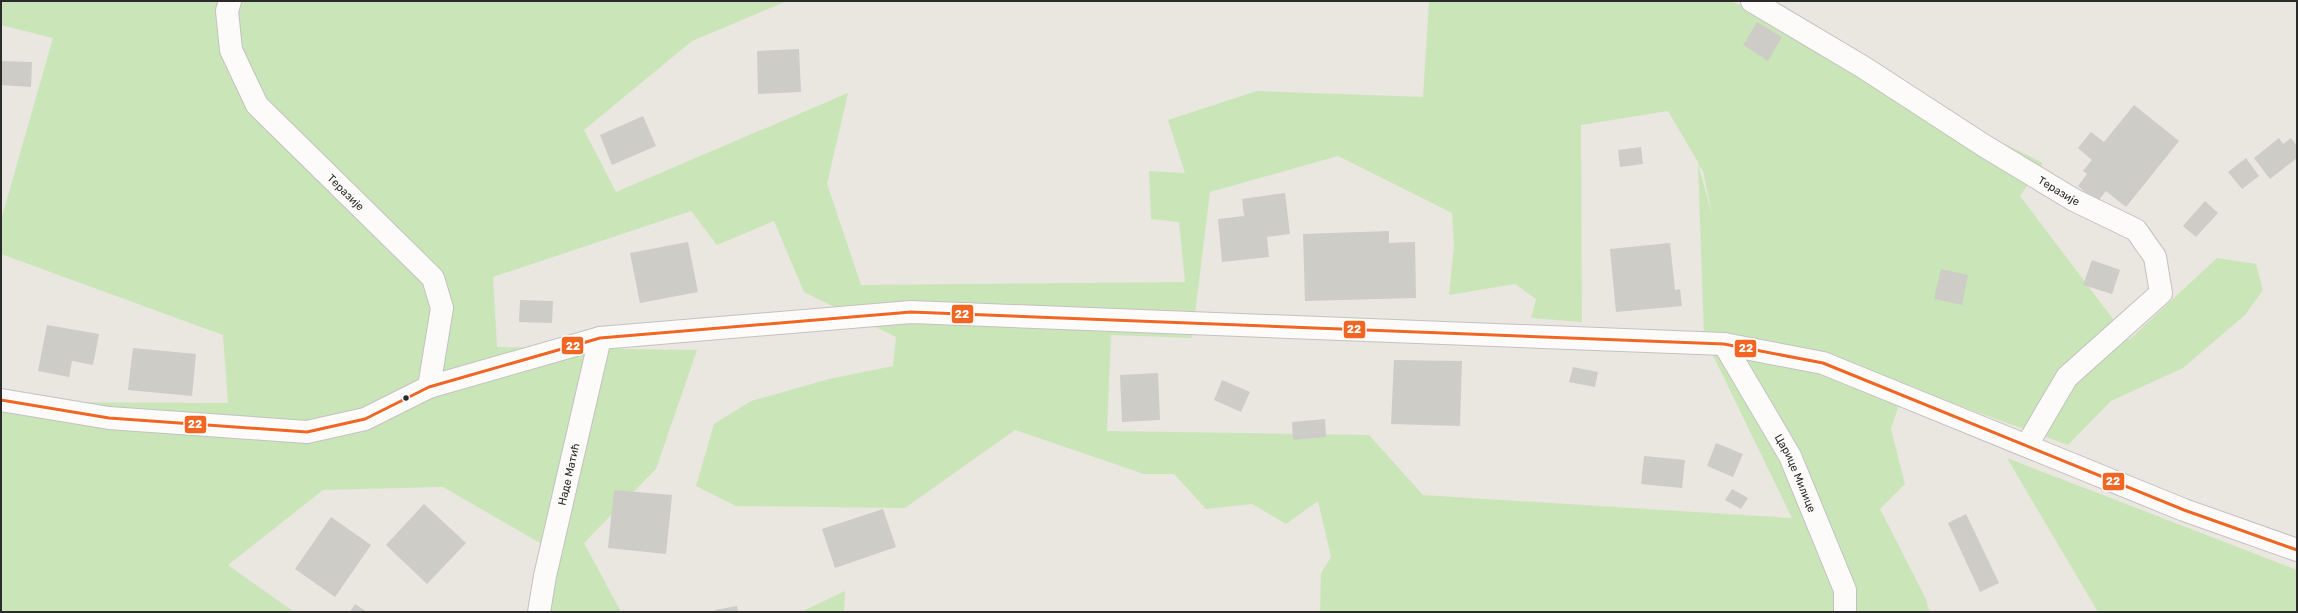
<svg xmlns="http://www.w3.org/2000/svg" width="2298" height="613" font-family="Rubik,sans-serif">
	<rect width="100%" height="100%" fill="#eae6e0"/>
	<g fill="#cae6b8" fill-rule="evenodd">
		<path d="M1 1H787L692 41 584 130 616 192 848 93 827 184 861 285 1185 282 1179 222 1151 219 1149 171 1185 173 1168 120 1257 91 1423 97 1429 1H1729L1746 7 1854 69 2043 163 2020 196 2129 340 2217 258 2256 264 2263 290 2245 315 2183 368 2111 401 2068 445 1905 386 1891 429 1905 484 1880 509 1926 599 1929 612H1320L1321 573 1331 557 1318 501 1286 524 1252 504 1206 509 1174 474H1144L1015 430 905 508 736 506 696 486 714 424 751 401 829 379 893 366 896 337 804 292 774 221 717 245 691 211 493 277 497 347 697 350 656 469 584 543 621 612H550L559 554 443 487 323 490 228 565 294 612H1V402L228 403 223 335 1 254V220L53 38 1 25ZM1668 111 1698 162 1704 337 1792 518 1423 495 1369 435 1107 431 1111 335 1192 338 1210 192 1338 156 1452 213 1454 245 1449 295 1515 284 1536 299 1531 318 1582 322 1581 125ZM1698 164 1703 171 1713 219V218Z"/>
		<polygon points="2007,458 2297,570 2297,612 2098,612"/>
		<polygon points="845,591 844,612 801,612"/>
	</g>
	<g fill="#ceccc7">
		<polygon points="1757,22 1782,37 1768,61 1743,45"/>
		<polygon points="799,49 801,92 758,94 757,51"/>
		<polygon points="1,61 32,62 31,87 1,85"/>
		<polygon points="2134,105 2179,141 2126,207 2106,191 2097,202 2078,186 2087,174 2083,171 2092,160 2078,148 2091,132 2104,142"/>
		<polygon points="643,116 656,146 612,165 600,135"/>
		<polygon points="2279,138 2283,144 2291,138 2297,146 2297,158 2270,179 2254,158"/>
		<polygon points="1641,147 1643,164 1620,167 1618,150"/>
		<polygon points="2246,158 2259,176 2242,189 2228,172"/>
		<polygon points="1285,193 1290,234 1267,237 1269,257 1222,262 1218,219 1244,216 1242,199"/>
		<polygon points="2205,201 2218,213 2196,237 2183,226"/>
		<polygon points="1389,231 1389,243 1415,242 1416,298 1305,301 1303,234"/>
		<polygon points="688,242 698,292 640,303 630,253"/>
		<polygon points="1670,243 1675,290 1680,289 1682,306 1616,312 1610,249"/>
		<polygon points="2092,260 2120,270 2112,294 2083,285"/>
		<polygon points="1941,269 1968,275 1962,305 1934,299"/>
		<polygon points="520,300 553,301 552,323 519,322"/>
		<polygon points="47,325 99,334 93,365 72,361 69,377 38,371"/>
		<polygon points="133,348 196,354 192,396 128,390"/>
		<polygon points="1394,360 1462,361 1460,426 1391,424"/>
		<polygon points="1573,367 1598,372 1595,387 1569,382"/>
		<polygon points="1158,373 1160,420 1122,422 1120,375"/>
		<polygon points="1222,380 1250,392 1241,412 1214,400"/>
		<polygon points="1325,419 1326,437 1293,440 1292,422"/>
		<polygon points="1716,443 1743,454 1733,477 1707,466"/>
		<polygon points="1644,456 1685,460 1682,488 1641,484"/>
		<polygon points="1732,489 1748,498 1741,509 1725,500"/>
		<polygon points="614,490 672,495 666,554 608,548"/>
		<polygon points="424,504 466,543 427,584 386,545"/>
		<polygon points="883,509 896,547 835,568 822,529"/>
		<polygon points="1966,514 1999,583 1980,592 1948,523"/>
		<polygon points="331,517 371,545 335,597 295,569"/>
		<polygon points="355,604 367,612 350,612"/>
		<polygon points="737,606 738,612 716,612 715,610"/>
	</g>
	<g fill="none" stroke-linecap="round" stroke-linejoin="round">
		<defs>
			<g id="street">
				<path id="s1" d="M230 1 227 11 231 50 257 105 433 278 442 308 429 387"/>
				<path id="s2" d="M1752 1 1863 67 1983 145 2074 200 2136 230 2155 257 2161 293 2067 377 2027 445"/>
				<path id="s3" d="M1724 344 1790 456 1845 590V612"/>
				<path id="s4" d="M539 612 545 576 600 338"/>
			</g>
			<polyline id="secondary" points="1,400 109,418 307,432 365,419 429,387 600,338 911,312 1724,344 1823,363 2184,510 2297,550"/>
		</defs>
		<use href="#street" stroke="#c3c2c1" stroke-width="24"/>
		<use href="#secondary" stroke="#c3c2c1" stroke-width="24"/>
		<use href="#street" stroke="#fcfbfa" stroke-width="22"/>
		<use href="#secondary" stroke="#fcfbfa" stroke-width="22"/>
		<defs>
			<polyline id="bus-1" points="1,400 109,418 307,432 365,419 429,387 600,338 911,312 1724,344 1823,363 2184,510 2297,550"/>
		</defs>
		<use href="#bus-1" stroke="#fff" stroke-width="6"/>
		<use href="#bus-1" stroke="#f26522" stroke-width="3"/>
	</g>
	<circle fill="#2b2b2b" stroke="#fff" stroke-width="1.5" cx="406" cy="398" r="3.5"/>
	<g text-anchor="middle" dominant-baseline="central" stroke-width="3" stroke-linejoin="round" paint-order="stroke">
		<g font-size="11" fill="#2b2b2b" stroke="#fff">
			<text stroke="none"><textPath href="#s2" startOffset="361">Теразије</textPath></text>
			<text stroke="none"><textPath href="#s1" startOffset="235">Теразије</textPath></text>
			<text stroke="none"><textPath href="#s3" startOffset="148">Царице Милице</textPath></text>
			<text stroke="none"><textPath href="#s4" startOffset="141">Наде Матић</textPath></text>
		</g>
	</g>
	<g stroke="#fff" stroke-width="1.5">
		<rect x="951" y="304" width="23" height="20" rx="4" fill="#f26522"/>
		<rect x="1343" y="320" width="23" height="19" rx="4" fill="#f26522"/>
		<rect x="561" y="336" width="23" height="19" rx="4" fill="#f26522"/>
		<rect x="1734" y="339" width="23" height="19" rx="4" fill="#f26522"/>
		<rect x="184" y="415" width="23" height="19" rx="4" fill="#f26522"/>
		<rect x="2102" y="472" width="23" height="19" rx="4" fill="#f26522"/>
	</g>
	<g font-size="11" text-anchor="middle" font-weight="bold" fill="#fff">
		<text x="962" y="318">22</text>
		<text x="1354" y="333">22</text>
		<text x="573" y="350">22</text>
		<text x="1746" y="352">22</text>
		<text x="195" y="428">22</text>
		<text x="2113" y="485">22</text>
	</g>
	<rect width="2298" height="613" fill="none" stroke="#2b2b2b" stroke-width="4"/>
</svg>
